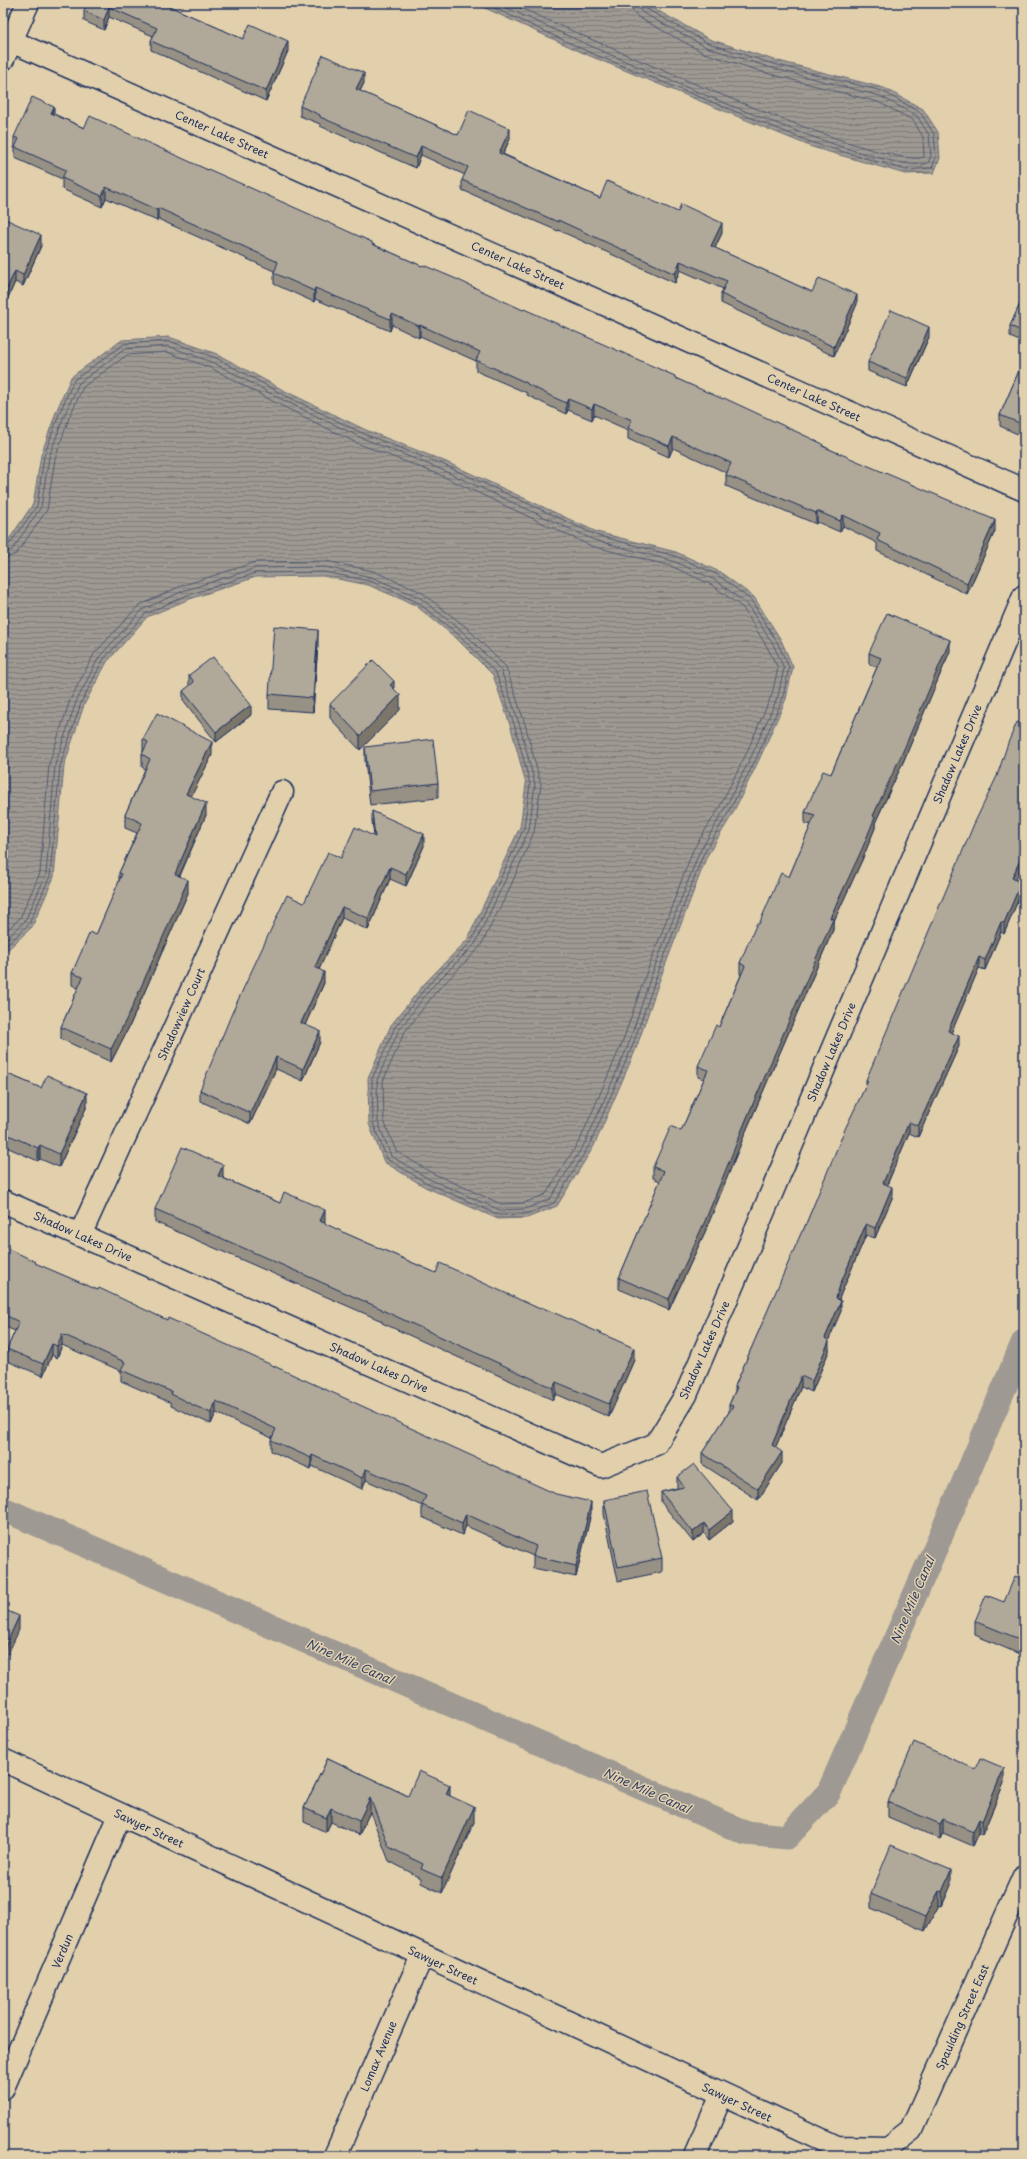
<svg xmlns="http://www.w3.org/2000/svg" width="1027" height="2159" font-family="'Playpen Sans',sans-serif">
	<defs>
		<pattern id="water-rules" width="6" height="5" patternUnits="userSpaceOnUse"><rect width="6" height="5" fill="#9e9992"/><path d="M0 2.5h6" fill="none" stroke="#807d7a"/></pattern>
	</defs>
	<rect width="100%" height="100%" fill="#e2d0ad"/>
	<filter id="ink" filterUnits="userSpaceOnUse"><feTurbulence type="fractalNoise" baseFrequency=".025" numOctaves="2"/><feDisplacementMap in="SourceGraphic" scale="8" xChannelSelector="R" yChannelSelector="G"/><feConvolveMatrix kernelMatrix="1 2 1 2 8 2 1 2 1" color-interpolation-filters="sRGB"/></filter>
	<g filter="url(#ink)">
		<g fill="url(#water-rules)" stroke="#6a6f7d">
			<polygon points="474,3 644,3 709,39 771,59 884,88 923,109 938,132 940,158 934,173 905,174 812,147 590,56"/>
			<polygon points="169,337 217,354 285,391 366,430 444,461 597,532 676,552 720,572 754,597 781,640 793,667 786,699 759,760 732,815 707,856 660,979 636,1049 594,1146 557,1206 527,1218 498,1219 425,1187 384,1162 369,1124 368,1078 391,1025 424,984 467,940 520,827 526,784 511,728 493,675 456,638 415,605 368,585 323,576 256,577 187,600 147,617 107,662 84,705 64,766 54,877 32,927 3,954 3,548 33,504 41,455 56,412 71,377 122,340"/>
		</g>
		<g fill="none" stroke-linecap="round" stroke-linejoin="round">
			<g stroke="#4f5973" stroke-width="1">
				<polyline points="484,3 591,53 813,143 906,170 932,168 936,157 934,134 920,112 882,91 770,63 708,43 645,8 643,3"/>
				<path d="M496 3C556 31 884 181 928 163L931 156 929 135 917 116 880 96 768 67 706 47 643 13 639 8 638 3"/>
				<path d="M510 3C565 28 885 173 924 157L923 137 913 120 878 102 766 73 704 53 638 17 633 11 632 3"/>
				<polyline points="3,548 8,546 37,506 44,456 59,414 74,380 124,344 169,341 216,358 284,395 364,434 442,464 596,535 675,556 718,575 751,600 777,642 789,667 783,698 756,759 728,813 703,855 656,978 632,1047 590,1144 554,1203 526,1214 499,1215 427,1183 387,1159 373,1123 372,1079 395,1027 427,986 471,942 524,828 530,784 515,727 496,673 459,635 417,602 370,581 324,572 256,573 185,596 145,614 103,660 81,703 60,766 50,876 29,924 3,949"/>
				<polyline points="3,553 12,550 41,507 49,457 64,416 79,383 125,349 168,346 214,363 281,399 362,438 440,469 594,540 673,561 715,580 747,604 773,644 784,668 778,696 751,757 724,810 699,853 651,976 628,1046 586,1141 550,1199 525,1209 500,1210 429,1179 391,1156 378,1122 377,1080 399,1030 430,989 475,944 529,830 535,784 520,726 501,670 462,631 419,597 371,577 325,567 256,568 183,591 142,610 99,657 76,702 55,765 46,875 25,921 3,942"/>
				<polyline points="3,559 16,554 47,510 55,459 69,418 83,387 127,355 167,352 211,368 278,404 359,444 438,474 591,546 671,566 712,585 743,608 767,647 778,668 772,694 746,754 719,808 693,850 646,974 622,1043 581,1138 546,1194 524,1203 501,1204 432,1173 396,1151 384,1121 383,1081 404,1033 435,993 480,947 508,892 534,832 541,785 525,724 506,667 466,627 421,592 373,571 326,561 256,562 181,586 138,606 94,654 70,700 49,764 40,873 20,918 3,934"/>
			</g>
			<polyline stroke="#9e9992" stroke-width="25" points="3,1509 746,1833 787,1837 829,1792 961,1489 1024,1341"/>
			<defs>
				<g id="street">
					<polyline points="11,41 1024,490"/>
					<polyline points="3,59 28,3"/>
					<polyline points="3,1201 601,1466 656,1444 686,1395 1024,596"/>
					<polyline points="80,1235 282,792"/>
					<polyline points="3,1760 837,2147 888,2148 911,2130 1024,1876"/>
					<polyline points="3,2088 120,1815"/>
					<polyline points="335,2156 422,1956"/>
					<polyline points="695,2156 722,2094"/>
				</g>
			</defs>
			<use href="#street" stroke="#1b2f5e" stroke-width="25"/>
			<use href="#street" stroke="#e2d0ad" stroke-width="22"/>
		</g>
		<g fill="#979084" stroke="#1b2f5e">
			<polygon points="87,3 162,3 243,39 288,51 266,101 151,50 151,41 153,36 109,17 104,30 84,21 84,11"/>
			<polygon points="1019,3 1024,3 1024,5"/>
			<polygon points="364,83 360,91 458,135 510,139 503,154 600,198 722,233 715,248 812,292 857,304 834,356 721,303 721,294 723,289 680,270 675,283 558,230 558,231 462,190 462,180 465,175 421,155 416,168 320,126 320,124 300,116 300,106"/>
			<polygon points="54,114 84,128 208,170 372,244 675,378 823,446 995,531 967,594 877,551 877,543 843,526 840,532 817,522 816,524 726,486 726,475 727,473 673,448 669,457 628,439 628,430 594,415 592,420 568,410 566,414 551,407 527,395 527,393 476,371 476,361 420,336 419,338 392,325 390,331 315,299 314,302 274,284 274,271 158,219 157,221 106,198 102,207 62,189 62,179 15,158 15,149 14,148 14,137"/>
			<polygon points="3,218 41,246 23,286 15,282 3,309"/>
			<polygon points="1024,295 1024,343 1010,337 1010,326"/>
			<polygon points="929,337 907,387 868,371 868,362"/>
			<polygon points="1024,359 1024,437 1000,426 1000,415"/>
			<polygon points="318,644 313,712 269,709 269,694"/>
			<polygon points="950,651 904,760 875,823 875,828 862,860 833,923 833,930 746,1131 705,1232 669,1310 619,1289 619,1278 660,1181 653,1178 653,1167 681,1131 704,1079 698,1077 698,1066 719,1027 741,975 740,974 740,963 759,924 789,877 811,825 805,823 805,812 831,774 877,667 869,664 869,653"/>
			<polygon points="189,675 251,715 216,742 183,700 183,691 190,686 189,685"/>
			<polygon points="394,689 400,710 360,750 330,718 330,704"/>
			<polygon points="143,739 212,755 191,796 206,815 180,876 188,893 130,1025 111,1062 61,1039 61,1027 78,988 72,985 72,973 96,935 119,882 119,873 137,833 125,828 125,815 145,769 142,767 142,754 143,751"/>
			<polygon points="365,747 438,783 438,798 370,805 365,761"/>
			<polygon points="372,811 424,846 406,886 390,879 368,930 342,918 319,969 324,983 305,1025 320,1042 303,1081 276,1069 250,1124 200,1101 200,1090 304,903 341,858 374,836 372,822"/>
			<polygon points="1016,880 1021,893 1004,934 1001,932 985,970 979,968 951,1032 959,1046 918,1137 909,1133 887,1185 892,1198 875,1238 866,1235 840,1296 839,1300 841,1311 828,1340 829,1351 812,1392 801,1387 775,1448 782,1463 758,1500 702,1464 702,1453 729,1412 729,1405 735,1391 735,1386 803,1231 866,1085 866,1080"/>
			<polygon points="3,1072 41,1088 87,1106 59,1167 40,1159 38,1161 4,1146"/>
			<polygon points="223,1177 223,1178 325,1223 324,1224 634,1360 609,1417 556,1394 553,1400 382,1323 382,1321 155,1222 155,1209"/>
			<polygon points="3,1246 36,1264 167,1320 591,1513 576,1577 533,1568 533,1556 466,1526 462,1535 422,1517 422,1506 366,1480 362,1489 312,1466 311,1469 271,1451 271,1440 272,1438 216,1413 211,1424 195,1417 171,1406 171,1403 121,1381 121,1371 62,1345 57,1358 52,1355 43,1376 7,1361 7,1349 15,1331 3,1326"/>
			<polygon points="677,1477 733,1521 709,1540 704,1533 693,1542 661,1502 661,1492 677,1488"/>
			<polygon points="604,1500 662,1558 662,1572 618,1581 604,1514"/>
			<polygon points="1024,1579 1024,1656 975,1635 975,1621 1004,1602"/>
			<polygon points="328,1758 408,1796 450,1796 474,1822 442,1893 421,1883 421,1878 389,1861 370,1812 359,1835 331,1822 326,1832 304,1822 304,1808"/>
			<polygon points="1004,1783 982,1835 979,1833 973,1846 943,1833 940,1839 888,1817 888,1802"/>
			<polygon points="951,1885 942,1906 939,1905 925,1931 871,1908 871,1894"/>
		</g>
		<g fill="#7b766b" stroke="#1b2f5e">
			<polygon points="109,7 109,17 104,30 104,20"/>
			<polygon points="288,41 288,51 266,101 266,91"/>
			<polygon points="364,73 364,83 356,99 356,89"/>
			<polygon points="54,107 54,118 51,113"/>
			<polygon points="510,129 510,139 499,162 499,153"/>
			<polygon points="421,146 421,155 416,168 416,158"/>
			<polygon points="106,187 106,198 102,207 102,196"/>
			<polygon points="158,208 158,219 157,221 157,210"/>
			<polygon points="722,223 722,233 711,256 711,246"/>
			<polygon points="41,235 41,246 23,286 23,275"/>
			<polygon points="680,261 680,270 675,283 675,274"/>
			<polygon points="15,271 15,282 3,309 3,297"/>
			<polygon points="315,288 315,299 314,302 314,291"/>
			<polygon points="857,295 857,304 834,356 834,347"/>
			<polygon points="392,314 392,325 390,331 390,319"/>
			<polygon points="420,325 420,336 419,338 419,326"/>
			<polygon points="929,327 929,337 907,387 907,378"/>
			<polygon points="568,399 568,410 566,414 566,403"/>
			<polygon points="594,404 594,415 592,420 592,409"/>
			<polygon points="673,437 673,448 669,457 669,446"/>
			<polygon points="817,511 817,522 816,524 816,513"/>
			<polygon points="843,515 843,526 840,532 840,521"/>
			<polygon points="995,520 995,531 967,594 967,583"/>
			<polygon points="318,630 318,644 313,712 313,698"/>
			<polygon points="950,640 950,651 904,760 875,823 875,828 862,860 833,923 833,930 746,1131 705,1232 669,1310 669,1299 746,1120 873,816"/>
			<polygon points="394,681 394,696 390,685"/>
			<polygon points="400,695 400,710 360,750 360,736"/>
			<polygon points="251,705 251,715 216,742 216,732"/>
			<polygon points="212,742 212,755 186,807 186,794"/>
			<polygon points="206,803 206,815 175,886 175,874"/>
			<polygon points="424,834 424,846 406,886 406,874"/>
			<polygon points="1024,851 1024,861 1012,889 1012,878"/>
			<polygon points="390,867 390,879 368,930 368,918"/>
			<polygon points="188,880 188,893 130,1025 111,1062 111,1049"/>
			<polygon points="1021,883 1021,893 1004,934 1004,923"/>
			<polygon points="342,907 342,918 315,979 315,967"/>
			<polygon points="1001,922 1001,932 985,970 985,960"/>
			<polygon points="979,957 979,968 948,1041 948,1031"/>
			<polygon points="324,972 324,983 301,1034 301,1023"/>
			<polygon points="320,1031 320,1042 303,1081 303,1069"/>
			<polygon points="959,1036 959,1046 918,1137 918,1126"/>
			<polygon points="276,1057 276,1069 250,1124 250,1113"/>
			<polygon points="87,1093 87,1106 59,1167 59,1154"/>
			<polygon points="909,1122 909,1133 883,1194 883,1183"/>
			<polygon points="4,1133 4,1146 3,1147 3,1134"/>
			<polygon points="40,1145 40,1159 38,1161 38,1148"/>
			<polygon points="223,1165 223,1177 218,1188 218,1176"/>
			<polygon points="892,1187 892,1198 875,1238 875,1228"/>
			<polygon points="325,1210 325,1223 320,1234 320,1221"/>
			<polygon points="866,1224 866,1235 840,1296 836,1309 836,1298 840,1285"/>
			<polygon points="841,1301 841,1311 825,1349 825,1338"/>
			<polygon points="62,1334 62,1345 57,1358 57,1346"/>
			<polygon points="829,1341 829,1351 812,1392 812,1381"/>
			<polygon points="52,1344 52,1355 43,1376 43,1364"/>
			<polygon points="634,1348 634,1360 609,1417 609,1404"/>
			<polygon points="801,1376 801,1387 772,1456 772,1445"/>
			<polygon points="556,1382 556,1394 553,1400 553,1388"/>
			<polygon points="216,1401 216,1413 211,1424 211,1413"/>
			<polygon points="782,1452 782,1463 758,1500 758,1489"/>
			<polygon points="312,1455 312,1466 311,1469 311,1458"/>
			<polygon points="366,1469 366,1480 362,1489 362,1478"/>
			<polygon points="591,1502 591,1513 576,1577 576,1566"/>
			<polygon points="733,1511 733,1521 709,1540 709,1530"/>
			<polygon points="466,1514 466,1526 462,1535 462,1523"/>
			<polygon points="704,1523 704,1533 693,1542 693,1532"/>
			<polygon points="19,1616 19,1630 3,1665 3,1651"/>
			<polygon points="1004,1768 1004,1783 982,1835 982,1821"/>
			<polygon points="450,1785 450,1799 446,1794"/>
			<polygon points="370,1798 370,1812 359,1835 359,1821"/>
			<polygon points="474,1807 474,1822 442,1893 442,1878"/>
			<polygon points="331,1808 331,1822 326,1832 326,1818"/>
			<polygon points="943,1819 943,1833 940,1839 940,1824"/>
			<polygon points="979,1819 979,1833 973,1846 973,1832"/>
			<polygon points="951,1870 951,1885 942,1906 942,1892"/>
			<polygon points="939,1891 939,1905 925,1931 925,1917"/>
		</g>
		<g fill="#b0a899" stroke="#1b2f5e">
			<polygon points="87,3 162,3 243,39 250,24 288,41 266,91 151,41 157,28 109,7 104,20 84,11"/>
			<polygon points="323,55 364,73 356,89 458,135 469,110 510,129 499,153 600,198 607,181 678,212 681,204 722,223 711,246 812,292 819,278 857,295 834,347 721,294 727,281 680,261 675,274 558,220 558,222 462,180 468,167 421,146 416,158 320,117 320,115 300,106"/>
			<polygon points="32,97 54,107 51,113 84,128 90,116 208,170 208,169 372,242 372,244 422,266 423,265 454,278 523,310 524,309 675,376 675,378 723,399 724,398 823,444 822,446 995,520 967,583 877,540 880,533 843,515 840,521 817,511 816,513 726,475 731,463 673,437 669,446 628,428 632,420 594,404 592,409 568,399 566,403 551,396 527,384 527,383 476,360 480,352 420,325 419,326 392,314 390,319 315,288 314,291 274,273 278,262 158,208 157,210 106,187 102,196 62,178 66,170 15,147 19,139 14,137"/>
			<polygon points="3,218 41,235 23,275 15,271 3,297"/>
			<polygon points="1024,295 1024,332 1010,326"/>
			<polygon points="891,310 929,327 907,378 868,362"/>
			<polygon points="1024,359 1024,425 1000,415"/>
			<polygon points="887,613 950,640 904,749 873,816 875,817 862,849 830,918 833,919 746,1120 705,1221 669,1299 619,1278 664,1171 653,1167 671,1126 681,1131 708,1070 698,1066 716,1025 719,1027 745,966 740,963 746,948 757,923 759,924 781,873 789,877 815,815 805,812 811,798 823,771 831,774 881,658 869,653"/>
			<polygon points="274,626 318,630 313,698 269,694"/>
			<polygon points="213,657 251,705 216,732 183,691 194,682 189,675"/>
			<polygon points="373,660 394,681 390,685 400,695 360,736 330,704"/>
			<polygon points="1024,711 1024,851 1012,878 1021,883 1004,923 1001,922 985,960 979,957 948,1031 959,1036 918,1126 909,1122 883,1183 892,1187 875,1228 866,1224 840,1285 836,1298 841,1301 825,1338 829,1341 812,1381 801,1376 772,1445 782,1452 758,1489 702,1453 733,1406 729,1405 737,1387 735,1386 802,1231 803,1231 845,1129 868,1081 866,1080 974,824 997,776 1008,743 1017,722 1019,723"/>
			<polygon points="157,713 212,742 186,794 206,803 175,874 188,880 130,1012 111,1049 61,1027 83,977 72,973 90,932 96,935 122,874 119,873 142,823 125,815 150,759 142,754 148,742 143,739"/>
			<polygon points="433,739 438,783 370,791 365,747"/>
			<polygon points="372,811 424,834 406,874 390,867 368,918 342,907 315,967 324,972 301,1023 320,1031 303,1069 276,1057 250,1113 200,1090 232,1013 287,895 304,903 328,852 341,858 355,827 375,837"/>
			<polygon points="3,1072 41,1088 47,1075 87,1093 59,1154 40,1145 38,1148 4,1133 3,1134"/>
			<polygon points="182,1147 223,1165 218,1176 280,1203 284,1192 325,1210 320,1221 345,1233 436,1273 440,1263 540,1309 541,1307 634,1348 609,1404 556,1382 553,1388 382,1310 382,1309 155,1209"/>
			<polygon points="3,1246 36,1262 35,1263 98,1290 99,1288 167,1320 168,1318 556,1494 591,1502 576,1566 533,1556 536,1546 466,1514 462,1523 422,1505 426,1496 366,1469 362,1478 312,1455 311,1458 271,1440 276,1429 216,1401 211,1413 195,1406 171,1394 172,1392 121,1370 125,1362 62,1334 57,1346 52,1344 43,1364 7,1349 19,1322 3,1314"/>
			<polygon points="694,1464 733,1511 709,1530 704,1523 693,1532 661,1492 684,1487 677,1477"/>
			<polygon points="647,1491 662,1558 618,1567 604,1500"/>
			<polygon points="1015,1576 1024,1579 1024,1641 975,1621 986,1595 1004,1602"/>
			<polygon points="3,1609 19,1616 3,1651"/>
			<polygon points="914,1742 975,1769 980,1758 1004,1768 982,1821 979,1819 973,1832 943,1819 940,1824 888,1802"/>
			<polygon points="328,1758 408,1796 419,1771 450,1785 446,1794 474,1807 442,1878 421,1869 423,1864 389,1847 370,1798 359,1821 331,1808 326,1818 304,1808"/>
			<polygon points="891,1845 951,1870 942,1892 939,1891 925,1917 871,1894"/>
		</g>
	</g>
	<g text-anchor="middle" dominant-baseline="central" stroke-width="3" stroke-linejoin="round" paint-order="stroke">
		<g font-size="11" fill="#1b2f5e" stroke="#e2d0ad">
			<text transform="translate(222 134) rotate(24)">Center Lake Street</text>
			<text transform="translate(518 265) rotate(24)">Center Lake Street</text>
			<text transform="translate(814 397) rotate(24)">Center Lake Street</text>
			<text transform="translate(957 754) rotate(-67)">Shadow Lakes Drive</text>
			<text transform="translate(181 1014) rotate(-66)">Shadowview Court</text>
			<text transform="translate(831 1052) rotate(-67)">Shadow Lakes Drive</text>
			<text transform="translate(83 1236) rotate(24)">Shadow Lakes Drive</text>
			<text transform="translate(704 1350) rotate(-66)">Shadow Lakes Drive</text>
			<text transform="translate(379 1367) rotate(24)">Shadow Lakes Drive</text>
			<text transform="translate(149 1828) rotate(25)">Sawyer Street</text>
			<text transform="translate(62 1951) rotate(-67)">Verdun</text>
			<text transform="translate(443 1965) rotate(25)">Sawyer Street</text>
			<text transform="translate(962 2017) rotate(-66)">Spaulding Street East</text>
			<text transform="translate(378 2056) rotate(-67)">Lomax Avenue</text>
			<text transform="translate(737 2102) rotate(25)">Sawyer Street</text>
		</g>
		<g font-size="12" font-style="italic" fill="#2f3f66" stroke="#e2d0ad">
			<text transform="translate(912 1600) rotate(-67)">Nine Mile Canal</text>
			<text transform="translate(350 1661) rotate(24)">Nine Mile Canal</text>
			<text transform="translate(647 1790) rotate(24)">Nine Mile Canal</text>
		</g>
	</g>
	<rect width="1027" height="2159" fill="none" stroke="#e2d0ad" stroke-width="16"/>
	<rect x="8" y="8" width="1011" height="2143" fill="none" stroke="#1b2f5e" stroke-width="1.5" filter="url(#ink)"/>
</svg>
